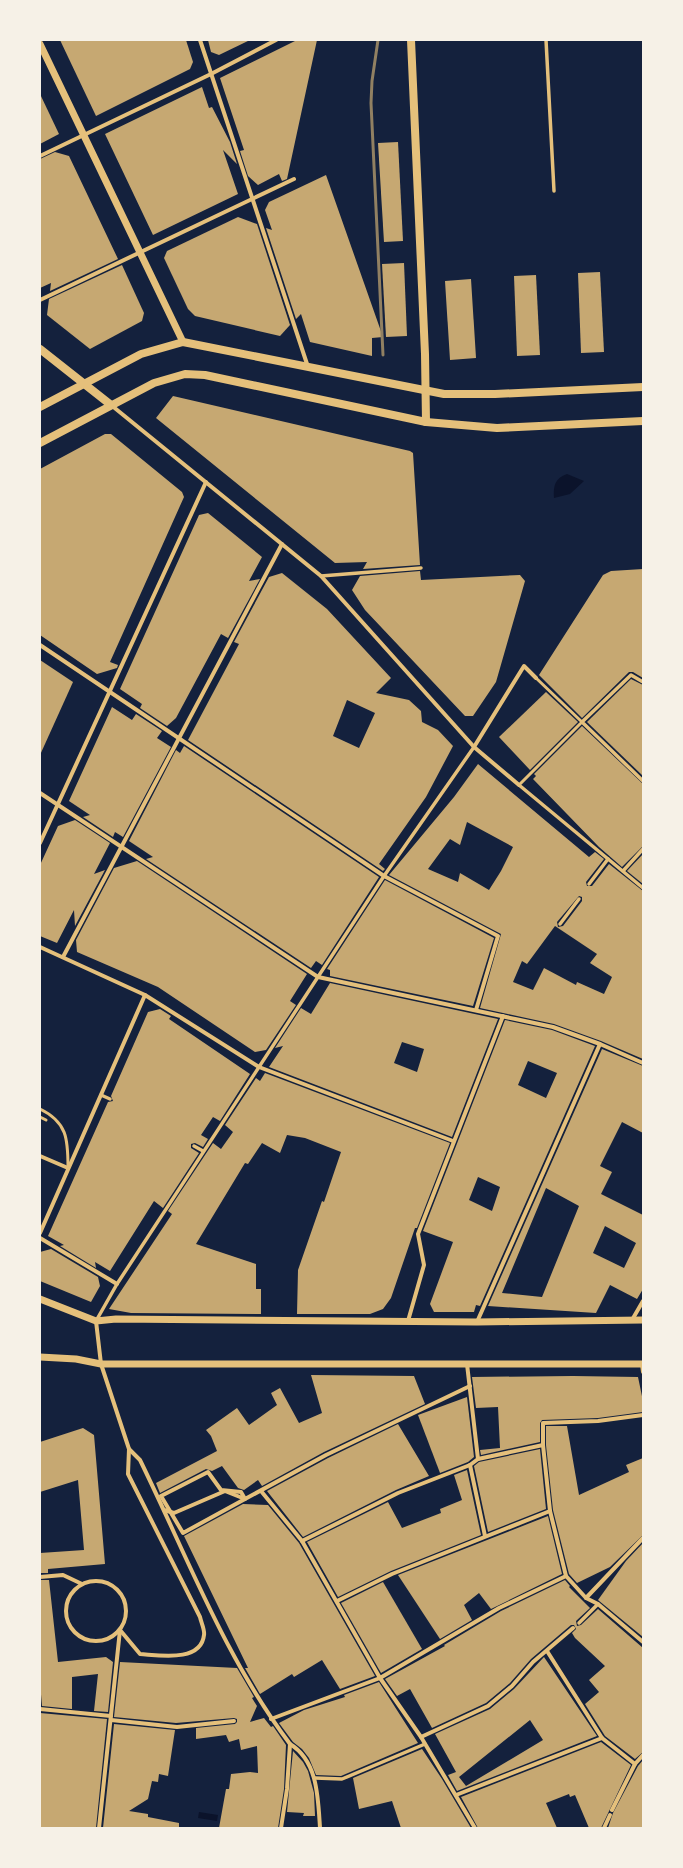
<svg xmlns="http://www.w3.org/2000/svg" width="683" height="1868" font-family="'Sofia Sans Condensed',sans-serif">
	<rect width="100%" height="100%" fill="#14213d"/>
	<g fill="#0b132b">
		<path d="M567 474 584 481 570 494 554 498C553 486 555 478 567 474Z"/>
		<polygon points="199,1812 218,1815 217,1821 198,1818"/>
	</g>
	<g fill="#c6a872" fill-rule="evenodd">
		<polygon points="60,40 186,40 193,62 190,69 96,116"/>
		<polygon points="208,40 250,40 219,55 211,52"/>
		<polygon points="297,40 317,40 287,179 282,181 279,174 258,185 248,176 240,151 244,150 220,78"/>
		<polygon points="202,87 209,108 212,107 230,142 237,164 223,150 238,194 153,235 105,134"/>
		<polygon points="40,94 59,134 40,144"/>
		<polygon points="398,142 403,241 384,242 378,143"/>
		<polygon points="55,152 69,156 118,259 50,291 51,283 40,288 40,159"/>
		<polygon points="326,175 383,337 372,338 372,356 310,342 301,314 296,319 266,228 272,230 265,210 269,202"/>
		<polygon points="238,217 257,224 290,325 280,336 195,316 188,309 164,258 167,251"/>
		<polygon points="404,263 407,336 386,337 382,264"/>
		<polygon points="122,265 144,313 142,321 90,349 47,315 49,299"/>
		<polygon points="600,272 604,352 581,353 578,273"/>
		<polygon points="536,275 540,355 517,356 514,276"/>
		<polygon points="471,279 476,358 450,360 445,281"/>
		<polygon points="173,396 410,451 413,453 420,565 363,569 367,562 335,563 156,418"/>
		<polygon points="105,434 111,434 182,492 184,497 110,662 118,665 117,668 97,674 40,635 40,469"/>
		<polygon points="208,513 262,557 249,581 260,579 228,638 221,634 176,718 167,726 140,708 142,704 120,689 199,515"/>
		<polygon points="643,569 643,678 633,672 629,672 582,718 539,675 603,575 611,571"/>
		<polygon points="420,571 421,580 520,575 525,581 496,682 473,716 465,716 365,610 352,590 360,576"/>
		<path d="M282 573 327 609 391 678 376 693 409 700 421 711 422 722 438 730 453 746 426 797 379 864 385 869 383 871 188 740 239 644 234 642 269 577ZM347 700 375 713 359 748 333 736Z"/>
		<polygon points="40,660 73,682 40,755"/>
		<polygon points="631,679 643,685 643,776 587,722"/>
		<polygon points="546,692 578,722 530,770 499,737"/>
		<polygon points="112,707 132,720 136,714 162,731 157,738 171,747 123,837 115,832 113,837 83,817 90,815 69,801"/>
		<polygon points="582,726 643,784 643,846 622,867 599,847 533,779 536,776 534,774"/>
		<polygon points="184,746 379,877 322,965 316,961 311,968 146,859 153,857 129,841 176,750 180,753"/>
		<path d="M478 764 589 857 595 852 604 859 586 882 587 886H592L609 864 643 891V1059L601 1041 554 1024 480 1008 501 934 389 875 454 797ZM467 822 513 847 501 871 489 890 460 873 458 882 428 869 450 839 460 845ZM579 896 582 897V901L563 926 558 927 557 922ZM555 926 597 954 590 963 612 977 604 994 577 982 576 985 544 968 533 990 513 982 522 961 527 964Z"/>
		<polygon points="75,820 110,843 94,874 105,870 75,926 74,910 57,943 40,936 40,865 58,826"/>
		<polygon points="643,854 643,884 627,871"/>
		<polygon points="137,861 307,974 290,1001 296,1005 266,1050 255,1052 158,987 77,952 76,940 114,868"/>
		<polygon points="385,880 494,938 473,1006 330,976 330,970 327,969"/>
		<path d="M330 983 498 1019 452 1137 269 1067 283 1046 275 1048 301 1008 311 1014ZM402 1042 424 1049 417 1072 394 1063Z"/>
		<polygon points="160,1009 171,1016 169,1019 250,1074 220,1121 213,1117 201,1135 208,1139 203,1147 195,1143 191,1144 191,1148 199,1153 163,1208 154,1201 110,1271 95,1262 96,1268 60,1246 64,1245 48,1236 108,1102 113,1101 111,1096 148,1012"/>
		<path d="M505 1020 552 1030 595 1046 480 1306 476 1305 474 1312H434L430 1304 453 1242 423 1231ZM528 1061 557 1073 546 1098 518 1085ZM478 1177 500 1187 492 1211 469 1200Z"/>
		<path d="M602 1049 643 1066V1133L622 1122 600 1166 612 1172 601 1194 643 1215V1289L637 1299 610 1285 596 1313 488 1306ZM546 1188 579 1206 542 1297 502 1293ZM605 1226 636 1243 624 1268 593 1253Z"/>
		<polygon points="265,1073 450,1143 417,1228 415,1228 391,1298 383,1309 370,1314 297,1314 298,1270 322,1201 324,1202 341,1152 305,1138 287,1135 280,1153 262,1143 248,1164 245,1163 196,1244 256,1264 256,1289 261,1289 261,1314 131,1313 109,1309 172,1214 168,1211 213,1143 221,1149 233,1132 225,1125 256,1078 260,1081"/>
		<polygon points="51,1249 98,1277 100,1286 91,1302 40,1281 40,1252"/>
		<polygon points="311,1375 414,1376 425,1404 324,1452 262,1486 258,1480 244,1490 238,1488 222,1466 212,1471 206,1469 160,1493 156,1483 217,1451 211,1436 206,1430 237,1408 249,1425 277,1405 271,1393 280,1388 299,1423 322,1413"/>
		<polygon points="573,1376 638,1377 643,1401 643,1412 598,1418 542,1420 540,1423 540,1442 481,1455 480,1450 500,1448 498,1407 476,1408 472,1377"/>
		<polygon points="467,1397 474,1457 468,1462 440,1473 418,1415"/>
		<polygon points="398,1424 429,1476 396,1490 303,1537 267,1491 328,1458"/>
		<polygon points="546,1426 567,1426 579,1495 629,1472 626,1465 643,1458 643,1535 610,1567 577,1583 569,1574 553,1510 546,1445"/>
		<polygon points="83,1428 94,1435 105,1564 48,1569 48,1573 40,1573 40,1553 84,1550 78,1480 40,1492 40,1442"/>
		<polygon points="540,1449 546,1509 488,1532 474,1466 479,1462"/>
		<polygon points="467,1470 481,1535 391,1571 338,1597 307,1542 388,1502 402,1528 441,1513 440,1509 462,1500 454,1475"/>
		<polygon points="243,1504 268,1505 299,1543 375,1676 340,1689 322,1660 294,1677 292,1674 260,1694 245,1668 248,1668 184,1536"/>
		<polygon points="548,1516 562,1574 491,1609 479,1593 464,1605 472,1620 440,1639 398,1575"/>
		<polygon points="643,1543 643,1637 598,1600 626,1561"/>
		<polygon points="40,1580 49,1580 58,1662 106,1657 113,1662 108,1712 94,1711 98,1674 72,1677 72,1709 42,1706 40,1683"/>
		<polygon points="565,1580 570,1586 569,1587 590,1608 576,1621 577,1626 581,1625 598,1609 643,1648 643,1752 635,1759 605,1736 585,1704 599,1692 589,1680 605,1666 575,1638 572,1633 576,1629 574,1625 571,1625 531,1659 510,1683 486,1703 432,1728 410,1689 397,1696 385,1679 445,1646 444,1645 501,1611"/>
		<polygon points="383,1582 422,1649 381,1673 341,1603"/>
		<path d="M544 1657 597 1736 457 1791 448 1775 456 1772 435 1734 490 1709 514 1689ZM530 1720 543 1740 466 1786 459 1777Z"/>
		<polygon points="120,1662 237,1668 254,1697 252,1698 257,1706 250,1722 264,1718 271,1727 273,1726 286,1745 284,1789 278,1828 219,1828 226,1789 229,1789 231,1774 250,1772 258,1773 257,1746 241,1750 239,1739 229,1742 226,1735 196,1739 196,1728 235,1724 237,1722 237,1719 234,1718 176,1723 114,1717"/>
		<polygon points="379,1682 418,1743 341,1776 316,1775 309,1758 302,1749 293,1742 279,1723 304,1710 345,1697 344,1695"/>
		<polygon points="40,1713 107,1719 96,1828 40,1828"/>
		<polygon points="114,1724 175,1730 168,1776 159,1774 158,1782 152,1781 148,1799 129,1811 148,1814 148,1817 179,1823 179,1828 103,1828"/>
		<polygon points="601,1742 631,1765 601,1828 589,1828 575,1795 570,1797 569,1794 546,1803 557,1828 478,1828 461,1797"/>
		<polygon points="422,1749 442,1779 471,1828 401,1828 392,1801 359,1809 353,1778"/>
		<polygon points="293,1751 303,1762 308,1771 314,1793 315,1816 303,1816 304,1813 287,1812"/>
		<polygon points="643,1760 643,1828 608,1828 613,1813 638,1766"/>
	</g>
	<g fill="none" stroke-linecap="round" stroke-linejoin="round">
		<g stroke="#e5c07b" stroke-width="3">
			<polyline points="519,785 582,722 536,678"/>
			<path d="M40 1109C67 1122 68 1139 68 1167"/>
			<polyline points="40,1117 46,1120"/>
		</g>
		<g stroke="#e5c07b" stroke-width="3.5">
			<polyline points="546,40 554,191"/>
			<polyline points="321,576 421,568"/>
			<polyline points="643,682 631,675 582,722 643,781"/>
			<polyline points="519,785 643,888"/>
			<polyline points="623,871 643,849"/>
			<polyline points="589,884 608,859"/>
			<polyline points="560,924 579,899"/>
			<polyline points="101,1095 110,1099"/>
			<polyline points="194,1146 203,1151"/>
			<polyline points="96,1321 117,1284 384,876 474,747"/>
			<polyline points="579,1623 598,1604"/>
			<polyline points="315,1778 342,1779 425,1744"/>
		</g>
		<g stroke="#e5c07b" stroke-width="4">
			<polyline points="200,40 308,367"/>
			<polyline points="40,156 211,74 276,40"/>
			<polyline points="40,300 294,179"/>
			<polyline points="111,405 321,576 474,747 519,785"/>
			<polyline points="40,645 384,876 498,936 476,1010"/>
			<polyline points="474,747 524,666 536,678"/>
			<polyline points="40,793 318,977 553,1027 600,1044 643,1063"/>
			<polyline points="40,843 206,482"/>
			<polyline points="40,947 145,995 259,1067 453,1141"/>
			<polyline points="63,957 282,544"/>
			<polyline points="40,1156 68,1168"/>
			<polyline points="40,1233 145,995"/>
			<polyline points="40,1238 117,1284"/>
			<polyline points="632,1320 643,1301"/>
			<path d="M96 1321 101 1364 129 1449 140 1460C187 1556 225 1658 290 1744L287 1789 281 1828"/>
			<polyline points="408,1321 424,1265 418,1234 503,1016"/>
			<polyline points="477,1322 600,1044"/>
			<polyline points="467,1364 478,1459"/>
			<polyline points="642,1364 643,1372"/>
			<polyline points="643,1415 598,1421 543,1423 543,1445 550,1511 566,1576 586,1598 598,1604 643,1642"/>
			<polyline points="470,1465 485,1536"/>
			<polygon points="208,1472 221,1490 241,1492 245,1499 183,1533 161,1496"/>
			<polyline points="261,1491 302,1541 380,1678 421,1737 475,1828"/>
			<polyline points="164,1510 174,1513 225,1491 245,1499 326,1455 470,1386"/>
			<polyline points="302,1541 398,1493 470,1465 478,1459 543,1445"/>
			<polyline points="40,1577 63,1575 82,1584"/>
			<circle cx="96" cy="1611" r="30"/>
			<polyline points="586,1598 643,1538"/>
			<polyline points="337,1601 392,1574 550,1511"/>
			<path d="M120 1630 140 1654C158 1655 201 1663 204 1635 205 1630 201 1622 200 1617L128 1474 129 1449"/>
			<polyline points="547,1651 602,1738 635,1764"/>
			<polyline points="40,1709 111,1716"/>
			<polyline points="271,1719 380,1678 499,1608 566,1576"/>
			<polyline points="111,1720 177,1727 234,1721"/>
			<polyline points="421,1737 488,1706 512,1686 533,1662 573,1628"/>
			<path d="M290 1744C318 1761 318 1798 320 1828"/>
			<polyline points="456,1795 602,1738"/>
			<polyline points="612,1810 635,1764 643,1755"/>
			<polyline points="99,1828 120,1630"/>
			<polyline points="604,1828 610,1815"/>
		</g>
		<g stroke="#e5c07b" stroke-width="7">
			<polyline points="40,44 183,342"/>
			<polyline points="40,1299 96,1321 116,1319 477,1322 643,1320"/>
			<polyline points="40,1357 76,1359 101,1364 643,1364"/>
		</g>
		<g stroke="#e5c07b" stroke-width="8">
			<polyline points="411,40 425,354 426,422"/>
			<polyline points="40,349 111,405"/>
			<polyline points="40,407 141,354 183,342 444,394 495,394 643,387"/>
			<polyline points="40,443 154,383 185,374 205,375 426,422 497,428 643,421"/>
		</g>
		<polyline stroke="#918062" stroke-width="3" points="378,40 372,81 371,103 383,355"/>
	</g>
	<rect width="683" height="1868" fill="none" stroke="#f6f1e7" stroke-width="82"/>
</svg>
